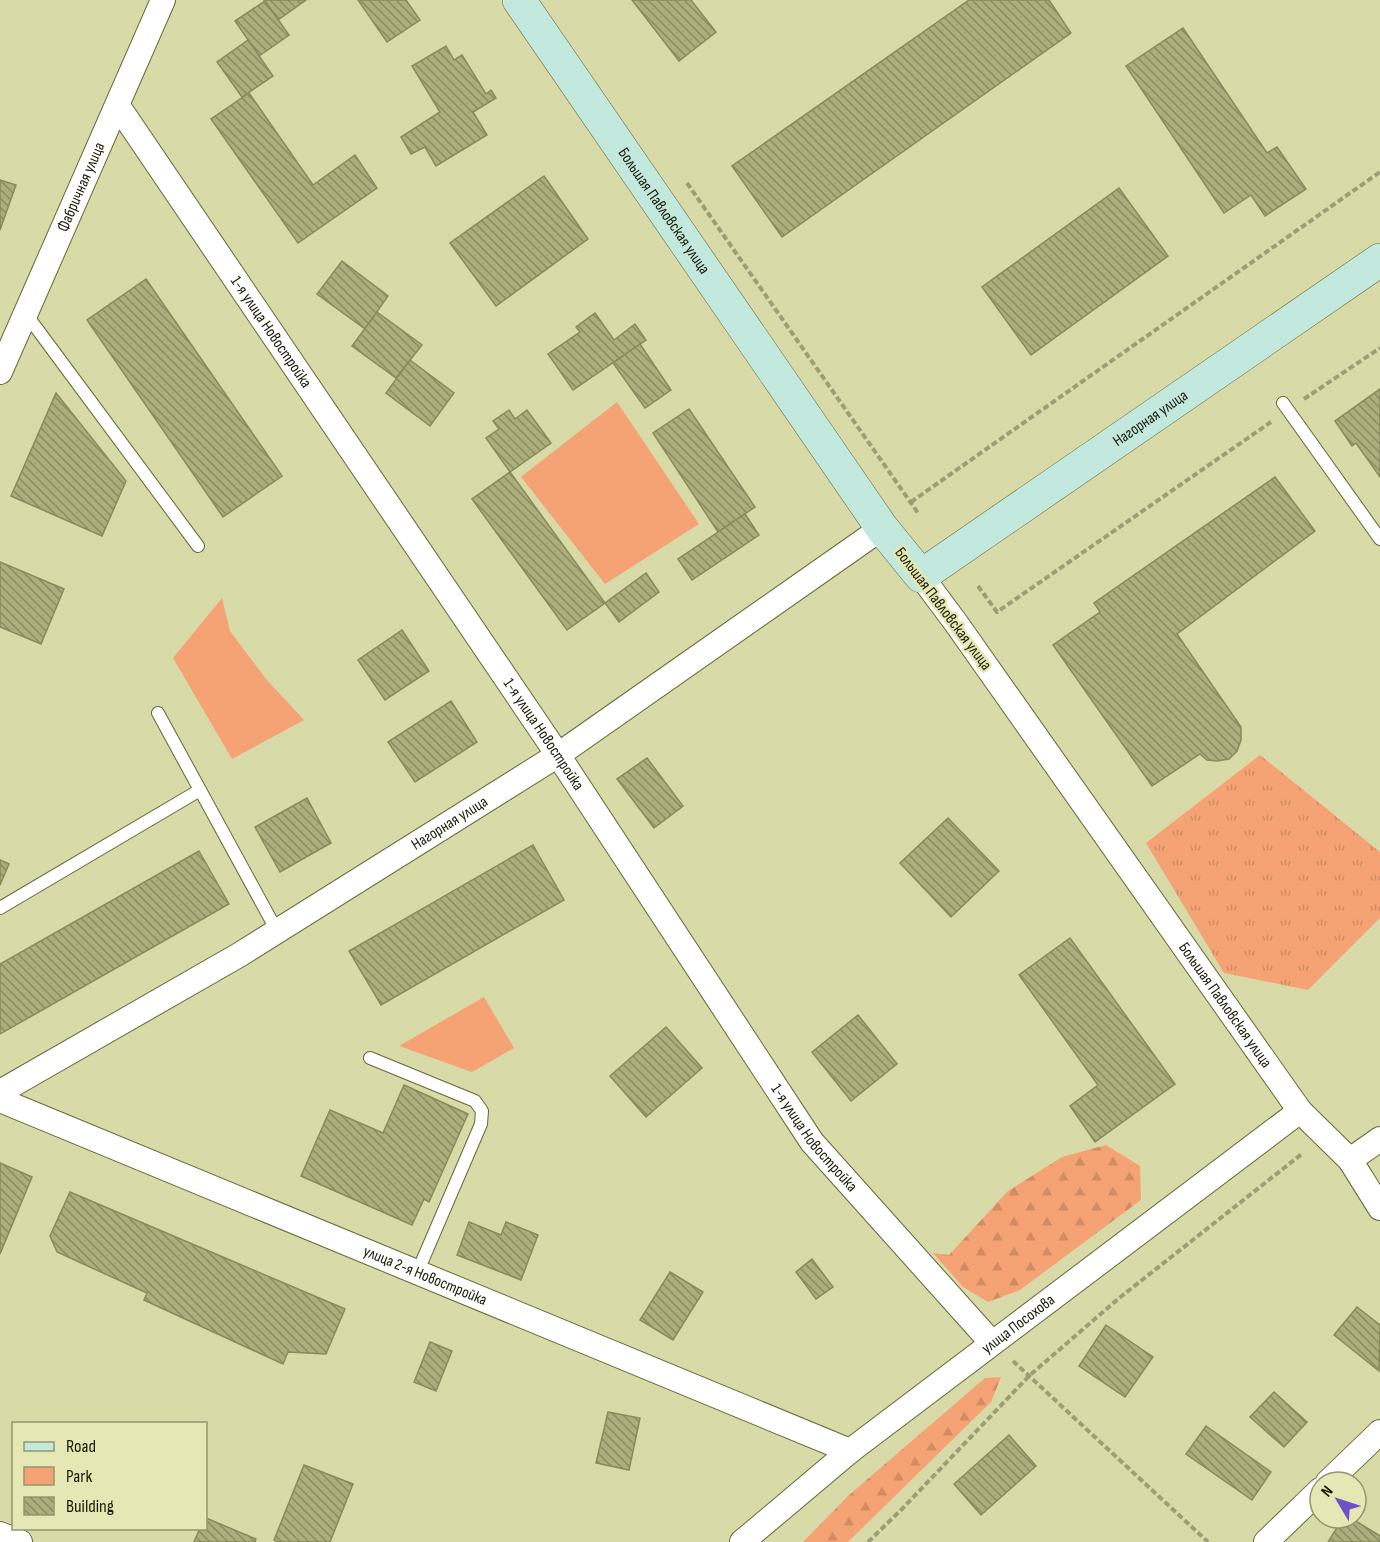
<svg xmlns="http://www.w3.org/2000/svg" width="1380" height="1542" font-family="'Sofia Sans Condensed',sans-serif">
	<defs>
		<pattern id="grass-tufts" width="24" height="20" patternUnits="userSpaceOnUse" patternTransform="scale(1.5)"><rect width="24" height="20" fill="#f5a374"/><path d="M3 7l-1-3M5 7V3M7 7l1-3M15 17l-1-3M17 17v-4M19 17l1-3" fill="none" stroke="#d18c63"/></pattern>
		<pattern id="forest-firs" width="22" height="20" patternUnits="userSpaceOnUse" patternTransform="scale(1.5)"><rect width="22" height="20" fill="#f5a374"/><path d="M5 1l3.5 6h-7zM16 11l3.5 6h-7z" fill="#d18c63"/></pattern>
		<pattern id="building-back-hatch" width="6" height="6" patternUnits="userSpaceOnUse" patternTransform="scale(1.5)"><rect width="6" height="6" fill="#acae7c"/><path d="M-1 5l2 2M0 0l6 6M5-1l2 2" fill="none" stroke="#8b8d64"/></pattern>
	</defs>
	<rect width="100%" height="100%" fill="#d8dba7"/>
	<polygon fill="url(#grass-tufts)" points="1260,755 1380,852 1380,918 1308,990 1224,973 1146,843"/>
	<g fill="url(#forest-firs)">
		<polygon points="1106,1145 1140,1166 1141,1200 1020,1290 988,1302 963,1287 933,1253 949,1255 1008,1191 1062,1157"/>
		<polygon points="1001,1377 991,1402 848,1542 803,1542 849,1495 985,1378"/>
	</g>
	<g fill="#f5a374">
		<polygon points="617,402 699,524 605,584 521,477"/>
		<polygon points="222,598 230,631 266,679 304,720 232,759 173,658"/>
		<polygon points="484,997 514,1048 472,1072 399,1046"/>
	</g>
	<g fill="url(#building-back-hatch)" stroke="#888b5a" stroke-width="1.5">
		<polygon points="264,0 306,0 278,20"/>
		<polygon points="358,0 406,0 420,20 387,42"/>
		<polygon points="632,0 691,0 716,32 679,61"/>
		<polygon points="969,0 1049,0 1071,33 782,237 732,166"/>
		<polygon points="265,1 289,35 259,56 235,21"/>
		<polygon points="1183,28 1267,153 1277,147 1306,189 1265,216 1251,195 1224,213 1126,66"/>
		<polygon points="248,40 273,76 242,97 217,62"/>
		<polygon points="446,46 454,60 462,55 486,94 491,90 496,98 473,112 487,135 436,166 425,147 411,154 401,137 440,112 412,66"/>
		<polygon points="249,93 313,185 355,155 377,188 298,243 211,119"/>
		<polygon points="544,176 588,239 496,306 450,243"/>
		<polygon points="0,180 16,185 0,230"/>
		<polygon points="1119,188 1168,256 1031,355 982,287"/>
		<polygon points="342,261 388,296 365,329 317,294"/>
		<polygon points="146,279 282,476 223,517 87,320"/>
		<polygon points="377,312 422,345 396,378 352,346"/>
		<polygon points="595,313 614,340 635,324 646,340 573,390 548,354 580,332 576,327"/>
		<polygon points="640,344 671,390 645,408 613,363"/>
		<polygon points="410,360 454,393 430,426 386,393"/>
		<polygon points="1380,389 1380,477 1356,443 1352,446 1335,421"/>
		<polygon points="56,393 126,481 102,536 11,496"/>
		<polygon points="689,409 755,507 718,532 653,433"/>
		<polygon points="509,410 515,419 527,410 551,443 510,472 486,438 499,429 493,421"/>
		<polygon points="510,472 605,603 567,630 472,499"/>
		<polygon points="1275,477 1315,531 1177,634 1241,727 1241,740 1237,751 1229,759 1217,761 1207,760 1200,754 1152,786 1053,645 1100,612 1094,603"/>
		<polygon points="745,514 759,535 692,580 678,559"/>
		<polygon points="0,562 64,589 41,644 0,627"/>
		<polygon points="646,573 659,592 619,622 605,603"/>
		<polygon points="402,630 429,671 385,700 358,660"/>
		<polygon points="451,701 477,742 415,782 388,742"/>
		<polygon points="647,758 683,806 654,828 617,779"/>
		<polygon points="307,798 331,843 280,872 255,827"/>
		<polygon points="948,818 999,871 951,917 900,863"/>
		<polygon points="533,845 564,900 381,1005 349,951"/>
		<polygon points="199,851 229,904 0,1034 0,964"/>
		<polygon points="0,860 9,864 0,885"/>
		<polygon points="1070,938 1175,1084 1095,1142 1070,1106 1098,1085 1019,975"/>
		<polygon points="858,1015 897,1064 851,1101 812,1052"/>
		<polygon points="666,1027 702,1068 646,1117 610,1076"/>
		<polygon points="404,1085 468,1114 429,1202 424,1199 412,1225 301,1176 330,1110 383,1133"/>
		<polygon points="0,1163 32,1177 0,1254"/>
		<polygon points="70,1192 345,1309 326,1354 288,1352 283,1364 144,1300 147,1293 57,1252 50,1236"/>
		<polygon points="469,1222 501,1235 506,1222 538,1235 521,1280 457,1255"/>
		<polygon points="812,1259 833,1287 816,1299 796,1272"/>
		<polygon points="670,1272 703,1292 673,1340 640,1320"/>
		<polygon points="1357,1307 1380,1325 1379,1371 1334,1335"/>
		<polygon points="1106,1325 1153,1357 1125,1397 1079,1366"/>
		<polygon points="430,1342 452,1351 436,1391 414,1382"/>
		<polygon points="1274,1392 1307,1422 1284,1447 1250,1417"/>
		<polygon points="608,1412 640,1418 629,1470 596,1463"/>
		<polygon points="1206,1426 1271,1472 1252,1500 1186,1454"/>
		<polygon points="1009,1435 1036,1466 981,1515 954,1484"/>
		<polygon points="304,1465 353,1484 330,1542 279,1542 274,1540"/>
		<polygon points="206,1518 256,1539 255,1542 194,1542 200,1528 206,1528"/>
		<polygon points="1343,1518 1351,1518 1380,1536 1380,1542 1328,1542"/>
	</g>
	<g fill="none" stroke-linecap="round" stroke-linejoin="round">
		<defs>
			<g id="service">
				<polyline points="26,314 198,546"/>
				<polyline points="1283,403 1380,539"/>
				<polyline points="158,713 277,931"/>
				<polyline points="0,908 200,790"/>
				<polyline points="370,1058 475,1101 482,1111 481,1124 417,1273"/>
			</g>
			<g id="minor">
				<path id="s1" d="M118 106 558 755 812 1142 992 1343"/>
				<path id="s2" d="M0 372 163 0"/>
				<path id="s3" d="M921 576 956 623 1300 1111 1350 1160 1380 1208"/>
				<path id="s4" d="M0 1092 239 955 558 755 882 528"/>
				<path id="s5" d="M0 1100 850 1451"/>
				<polyline points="1350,1160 1380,1139"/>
				<polyline points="1328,1482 1380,1432"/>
				<polyline points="0,1534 20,1542"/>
				<path id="s6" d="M742 1542 850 1451 1300 1111"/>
				<polyline points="1266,1542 1320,1490"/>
			</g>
			<g id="secondary">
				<path id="s7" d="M519 0 882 528 921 576 1380 260"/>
			</g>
		</defs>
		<use href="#service" stroke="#656737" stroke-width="14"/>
		<use href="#minor" stroke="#656737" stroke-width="26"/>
		<use href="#secondary" stroke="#656737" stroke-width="34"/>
		<g stroke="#9c9f75" stroke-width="4" stroke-dasharray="6 3" stroke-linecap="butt">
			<polyline points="687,183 918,513"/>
			<polyline points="1304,399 1380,348"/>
			<polyline points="911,502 1380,172"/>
			<polyline points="978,586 997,612 1271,422"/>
			<polyline points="1013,1361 1208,1542"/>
			<polyline points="868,1542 901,1510 1030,1375 1118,1299 1303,1153"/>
		</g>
		<use href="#service" stroke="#fff" stroke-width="12"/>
		<use href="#minor" stroke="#fff" stroke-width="24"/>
		<use href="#secondary" stroke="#c3e8de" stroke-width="33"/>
	</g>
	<g text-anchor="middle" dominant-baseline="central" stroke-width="5" stroke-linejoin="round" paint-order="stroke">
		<g font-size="16" fill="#191a06" stroke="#e5e8b4">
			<text stroke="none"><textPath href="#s2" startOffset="202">Фабричная улица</textPath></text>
			<text stroke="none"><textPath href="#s7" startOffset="256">Большая Павловская улица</textPath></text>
			<text stroke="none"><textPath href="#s1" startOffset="273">1-я улица Новостройка</textPath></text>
			<text stroke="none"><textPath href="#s7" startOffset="981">Нагорная улица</textPath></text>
			<text transform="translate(943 609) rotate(53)">Большая Павловская улица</text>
			<text stroke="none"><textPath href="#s1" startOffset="759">1-я улица Новостройка</textPath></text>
			<text stroke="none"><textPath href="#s4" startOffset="524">Нагорная улица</textPath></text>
			<text stroke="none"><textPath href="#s3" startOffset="526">Большая Павловская улица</textPath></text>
			<text stroke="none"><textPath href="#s1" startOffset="1245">1-я улица Новостройка</textPath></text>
			<text stroke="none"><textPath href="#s5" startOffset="460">улица 2-я Новостройка</textPath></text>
			<text stroke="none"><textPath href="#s6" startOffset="352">улица Посохова</textPath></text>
		</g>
	</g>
	<rect x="12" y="1422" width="195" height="108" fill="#e5e8b4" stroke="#93966e" stroke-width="1.5"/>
	<rect x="24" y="1442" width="30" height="9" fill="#c3e8de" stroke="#93966e" stroke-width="1.5"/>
	<text x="66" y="1452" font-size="18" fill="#191a06">Road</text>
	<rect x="24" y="1467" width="30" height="18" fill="#f5a374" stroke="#93966e" stroke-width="1.5"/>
	<text x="66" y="1482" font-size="18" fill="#191a06">Park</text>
	<rect x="24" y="1497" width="30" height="18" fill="url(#building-back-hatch)" stroke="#93966e" stroke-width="1.5"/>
	<text x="66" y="1512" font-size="18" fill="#191a06">Building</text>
	<g transform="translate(1338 1500) rotate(309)"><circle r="28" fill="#e5e8b4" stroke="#93966e" stroke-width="1.5"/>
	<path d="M0-4.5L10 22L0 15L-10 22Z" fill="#6e50c9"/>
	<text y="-9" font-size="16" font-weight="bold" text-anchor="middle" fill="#191a06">N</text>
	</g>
</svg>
